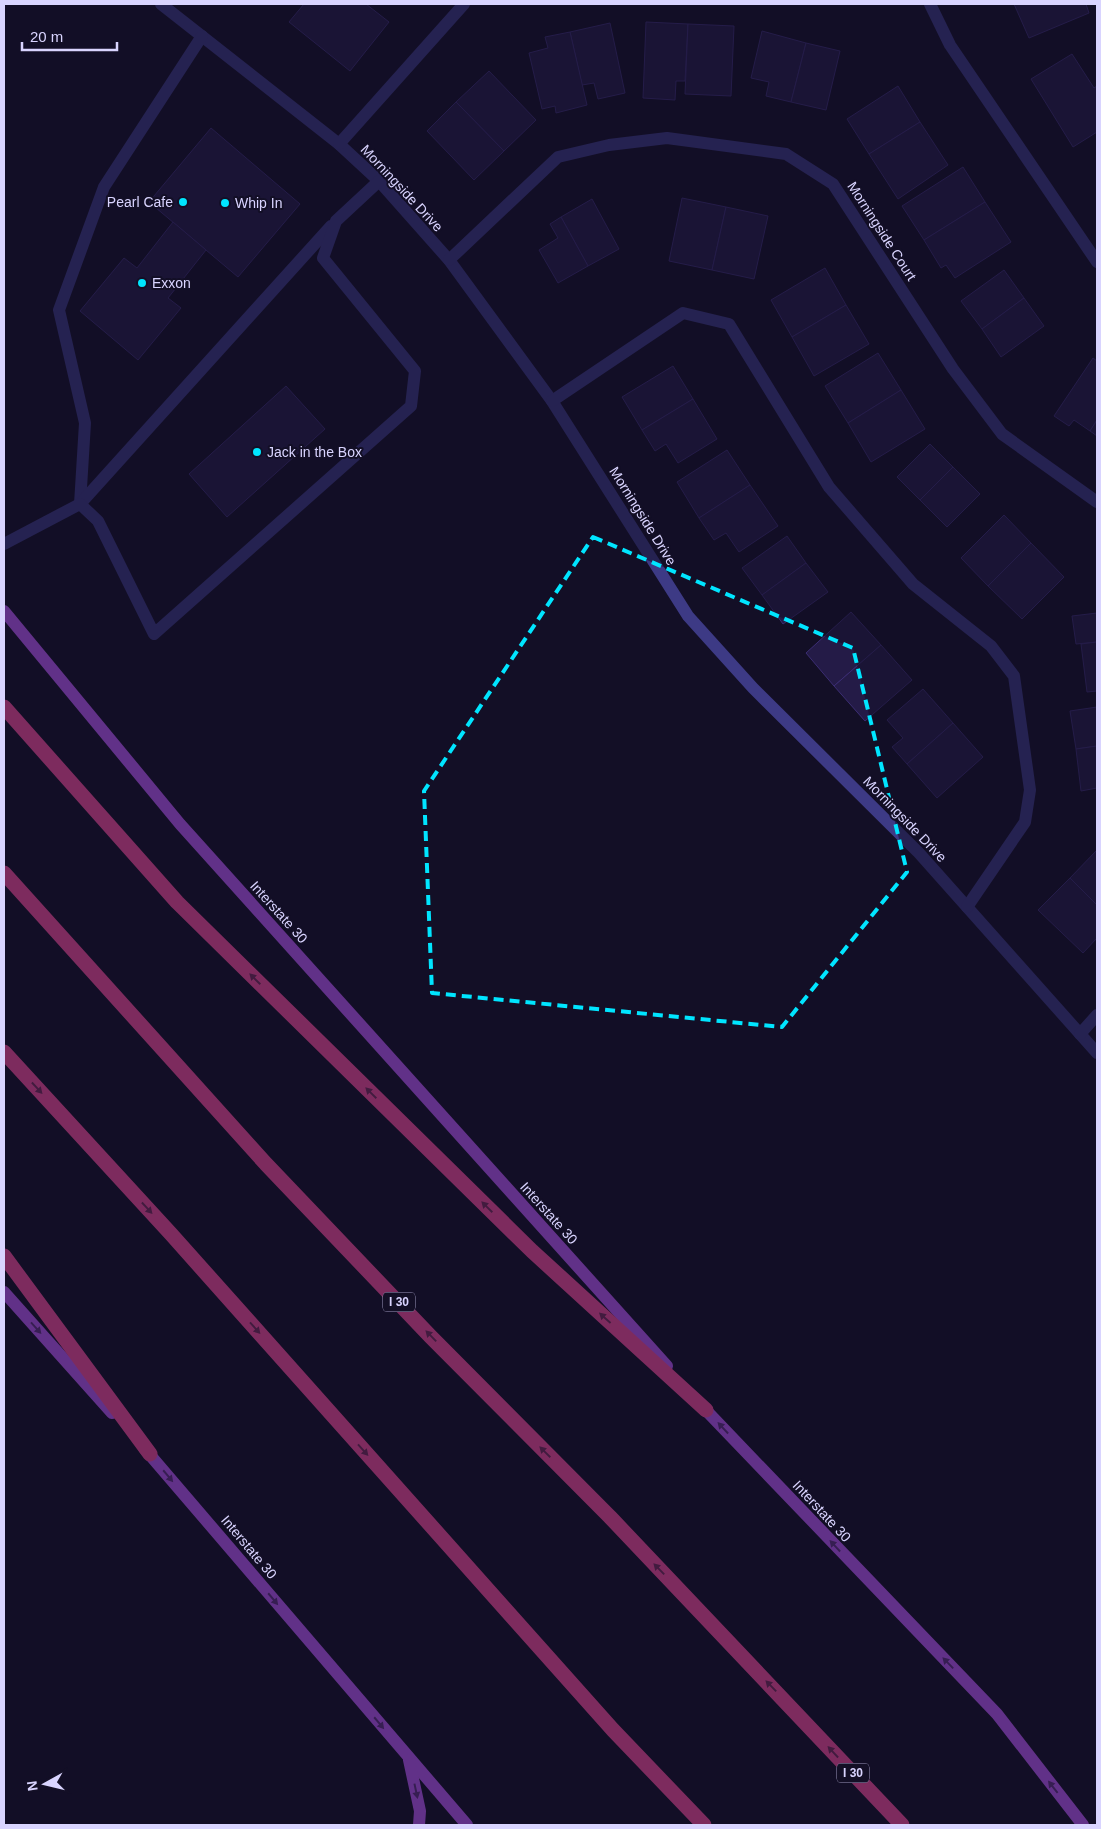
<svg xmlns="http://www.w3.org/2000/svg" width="1101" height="1829" font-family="Arial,sans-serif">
	<rect width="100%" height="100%" fill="#130f26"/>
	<g fill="#241b47" stroke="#3b2d73">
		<polygon points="304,4 366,4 389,22 350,71 289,22"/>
		<polygon points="1014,4 1086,4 1089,13 1029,38"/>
		<polygon points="646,22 688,24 685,81 676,81 675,100 643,98"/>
		<polygon points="610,23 625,93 598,99 594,83 582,85 570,32"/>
		<polygon points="688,24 734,26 731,96 685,94"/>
		<polygon points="762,31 806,43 791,102 766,96 769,82 751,78"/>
		<polygon points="570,32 587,105 556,113 555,106 542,109 529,53 548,48 545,37"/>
		<polygon points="806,43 840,51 826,110 791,102"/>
		<polygon points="1072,54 1094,88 1097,86 1097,132 1073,147 1031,79"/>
		<polygon points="489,71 536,120 504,151 456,102"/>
		<polygon points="898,86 920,122 869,154 847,119"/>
		<polygon points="456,102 504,151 474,180 427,131"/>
		<polygon points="920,122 948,165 898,199 869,154"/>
		<polygon points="211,128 300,204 238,277 149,202"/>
		<polygon points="963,167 985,202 924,240 902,206"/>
		<polygon points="682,198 726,207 712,270 669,261"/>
		<polygon points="592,199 619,249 588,266 561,217"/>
		<polygon points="985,202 1011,242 955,278 946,265 941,268 924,240"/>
		<polygon points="726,207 768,216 754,279 712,270"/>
		<polygon points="561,217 588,266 558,283 539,250 558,238 550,224"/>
		<polygon points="173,222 206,250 168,298 181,308 138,360 80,311 124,258 137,268"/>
		<polygon points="825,268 846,305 792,337 771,300"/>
		<polygon points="1004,270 1024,298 982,329 961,301"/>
		<polygon points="1024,298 1044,326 1001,357 982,329"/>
		<polygon points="846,305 869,344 814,376 792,337"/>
		<polygon points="878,353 901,390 848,423 825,386"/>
		<polygon points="1093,358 1097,361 1097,420 1090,431 1074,420 1069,426 1054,416"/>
		<polygon points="673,366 693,399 642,430 622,397"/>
		<polygon points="286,386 325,429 227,517 189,474"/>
		<polygon points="901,390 925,429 871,462 848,423"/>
		<polygon points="693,399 717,439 678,463 666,444 655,451 642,430"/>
		<polygon points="1097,420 1097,436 1090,431"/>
		<polygon points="930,444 953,467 920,500 897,477"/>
		<polygon points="727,450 750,485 699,518 677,482"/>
		<polygon points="953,467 980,494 947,527 920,500"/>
		<polygon points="750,485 778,526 739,552 726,533 714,540 699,518"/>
		<polygon points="1004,515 1031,543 988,586 961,558"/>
		<polygon points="787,536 806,563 762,595 742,568"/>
		<polygon points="1031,543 1064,577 1022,619 988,586"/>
		<polygon points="806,563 828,592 783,624 762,595"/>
		<polygon points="851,612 881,645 834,686 806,653"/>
		<polygon points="1097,613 1097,642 1076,644 1072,616"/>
		<polygon points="1097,642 1097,691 1087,692 1081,644"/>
		<polygon points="881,645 912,680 865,721 834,686"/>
		<polygon points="923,689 953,723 907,764 892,747 903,738 887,720"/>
		<polygon points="1097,707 1097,746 1076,749 1070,711"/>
		<polygon points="953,723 983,757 937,798 907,764"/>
		<polygon points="1097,746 1097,788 1081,791 1076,749"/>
		<polygon points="1097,850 1097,905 1070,878"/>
		<polygon points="1070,878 1097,905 1097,938 1083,953 1038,910"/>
	</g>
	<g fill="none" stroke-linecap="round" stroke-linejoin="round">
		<g stroke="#3d3a85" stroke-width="12">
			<polyline points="161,4 339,144 379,181 449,260 552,401 688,616 753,688 919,853 1097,1053"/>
			<polyline points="930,4 950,45 1097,262"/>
			<polyline points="339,144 464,4"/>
			<polyline points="449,260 558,157 609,145 667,138 786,154 833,184 953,369 1002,434 1097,502"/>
			<polyline points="552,401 683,313 729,324 829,487 913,584 991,646 1014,676 1030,790 1025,822 967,907"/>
			<polyline points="80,504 85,423 59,310 104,187 202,36"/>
			<polyline points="80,504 331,226"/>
			<polyline points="4,544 80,504 98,521 154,634 411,406 415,371 323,258 336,221 379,181"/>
			<polyline points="1080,1034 1097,1015"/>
		</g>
		<g stroke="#c25bff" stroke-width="12">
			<polyline points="4,611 180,824 667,1366"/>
			<polyline points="4,1292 112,1413"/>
			<polyline points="700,1404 997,1714 1083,1825"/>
			<polyline points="144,1448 467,1825"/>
			<polyline points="409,1760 420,1811 419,1825"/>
		</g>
		<g stroke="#ff4fa3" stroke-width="15">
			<polyline points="4,707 177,902 532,1251 706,1410"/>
			<polyline points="4,873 266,1164 431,1337 610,1517 902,1825"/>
			<polyline points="4,1052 171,1234 613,1730 704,1825"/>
			<polyline points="4,1256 150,1454"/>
		</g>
	</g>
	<defs><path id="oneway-solid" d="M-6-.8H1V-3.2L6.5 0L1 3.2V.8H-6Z" transform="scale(1.25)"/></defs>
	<g fill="#7d2c5e">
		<use href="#oneway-solid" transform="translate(255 979) rotate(-135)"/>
		<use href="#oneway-solid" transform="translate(37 1088) rotate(47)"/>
		<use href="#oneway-solid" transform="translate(371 1093) rotate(-135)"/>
		<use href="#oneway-solid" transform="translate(487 1207) rotate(-135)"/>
		<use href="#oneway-solid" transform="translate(147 1208) rotate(47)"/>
		<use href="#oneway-solid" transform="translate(605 1318) rotate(-138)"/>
		<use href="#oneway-solid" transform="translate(255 1328) rotate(48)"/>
		<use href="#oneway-solid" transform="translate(431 1336) rotate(-134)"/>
		<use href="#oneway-solid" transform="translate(363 1450) rotate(48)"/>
		<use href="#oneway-solid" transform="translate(545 1452) rotate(-135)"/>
		<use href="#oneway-solid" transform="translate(659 1569) rotate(-134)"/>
		<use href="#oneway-solid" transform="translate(771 1686) rotate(-134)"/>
		<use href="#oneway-solid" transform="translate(833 1752) rotate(-133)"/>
	</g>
	<g fill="#623188">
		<use href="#oneway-solid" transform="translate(36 1328) rotate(48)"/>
		<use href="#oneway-solid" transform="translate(723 1428) rotate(-133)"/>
		<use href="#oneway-solid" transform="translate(168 1476) rotate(50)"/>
		<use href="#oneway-solid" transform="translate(835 1546) rotate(-133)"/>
		<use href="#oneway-solid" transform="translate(273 1599) rotate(50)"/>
		<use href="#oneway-solid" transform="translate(948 1663) rotate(-134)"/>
		<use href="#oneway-solid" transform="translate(379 1723) rotate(50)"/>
		<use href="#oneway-solid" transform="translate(1053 1787) rotate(-128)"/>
		<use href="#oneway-solid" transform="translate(416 1791) rotate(78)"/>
	</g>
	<path d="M0 0H1101V1829H0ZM593 537 853 648 907 872 782 1027 432 993 424 791Z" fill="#130f26" fill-opacity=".55" fill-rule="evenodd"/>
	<path fill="none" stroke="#00e5ff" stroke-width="4" stroke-dasharray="10 6" stroke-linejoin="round" d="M593 537 853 648 907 872 782 1027 432 993 424 791Z"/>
	<g fill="#00e5ff" stroke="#130f26" stroke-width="2">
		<circle cx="183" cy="202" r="5"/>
		<circle cx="225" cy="203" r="5"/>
		<circle cx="142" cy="283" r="5"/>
		<circle cx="257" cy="452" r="5"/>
	</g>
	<g text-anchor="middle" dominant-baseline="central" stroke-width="4" stroke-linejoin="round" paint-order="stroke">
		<g fill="#130f26" stroke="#9e99be" stroke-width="1">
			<rect x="383" y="1292.5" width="32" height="19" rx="4"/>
			<rect x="837" y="1763.5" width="32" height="19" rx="4"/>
		</g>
		<g font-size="12" font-weight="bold" fill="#d9d4ff">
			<text x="399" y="1302">I 30</text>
			<text x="853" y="1773">I 30</text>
		</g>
		<g font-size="14" fill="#d9d4ff" stroke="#130f26">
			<text transform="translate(402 188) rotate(47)">Morningside Drive</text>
			<text transform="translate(882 231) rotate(57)">Morningside Court</text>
			<text transform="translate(643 516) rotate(58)">Morningside Drive</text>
			<text transform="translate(905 819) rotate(46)">Morningside Drive</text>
			<text transform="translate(279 912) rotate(48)">Interstate 30</text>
			<text transform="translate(549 1213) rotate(48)">Interstate 30</text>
			<text transform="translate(822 1511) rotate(47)">Interstate 30</text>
			<text transform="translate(249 1547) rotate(50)">Interstate 30</text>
		</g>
		<g font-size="14" fill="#d9d4ff" stroke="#130f26" text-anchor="start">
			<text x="173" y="202" text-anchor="end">Pearl Cafe</text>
			<text x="235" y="203">Whip In</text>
			<text x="152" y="283">Exxon</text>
			<text x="267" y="452">Jack in the Box</text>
		</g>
	</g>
	<rect width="1101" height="1829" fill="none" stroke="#d9d4ff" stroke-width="10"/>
	<g transform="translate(45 1784) rotate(262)" stroke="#130f26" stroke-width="4" paint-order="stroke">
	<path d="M0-4L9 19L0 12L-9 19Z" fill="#d9d4ff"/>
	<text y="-8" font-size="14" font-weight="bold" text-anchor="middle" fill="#d9d4ff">N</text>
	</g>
	<path d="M22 42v8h95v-8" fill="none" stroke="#d9d4ff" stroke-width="2.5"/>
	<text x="30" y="42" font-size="15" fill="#d9d4ff" stroke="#130f26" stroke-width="4" paint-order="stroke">20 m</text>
</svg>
